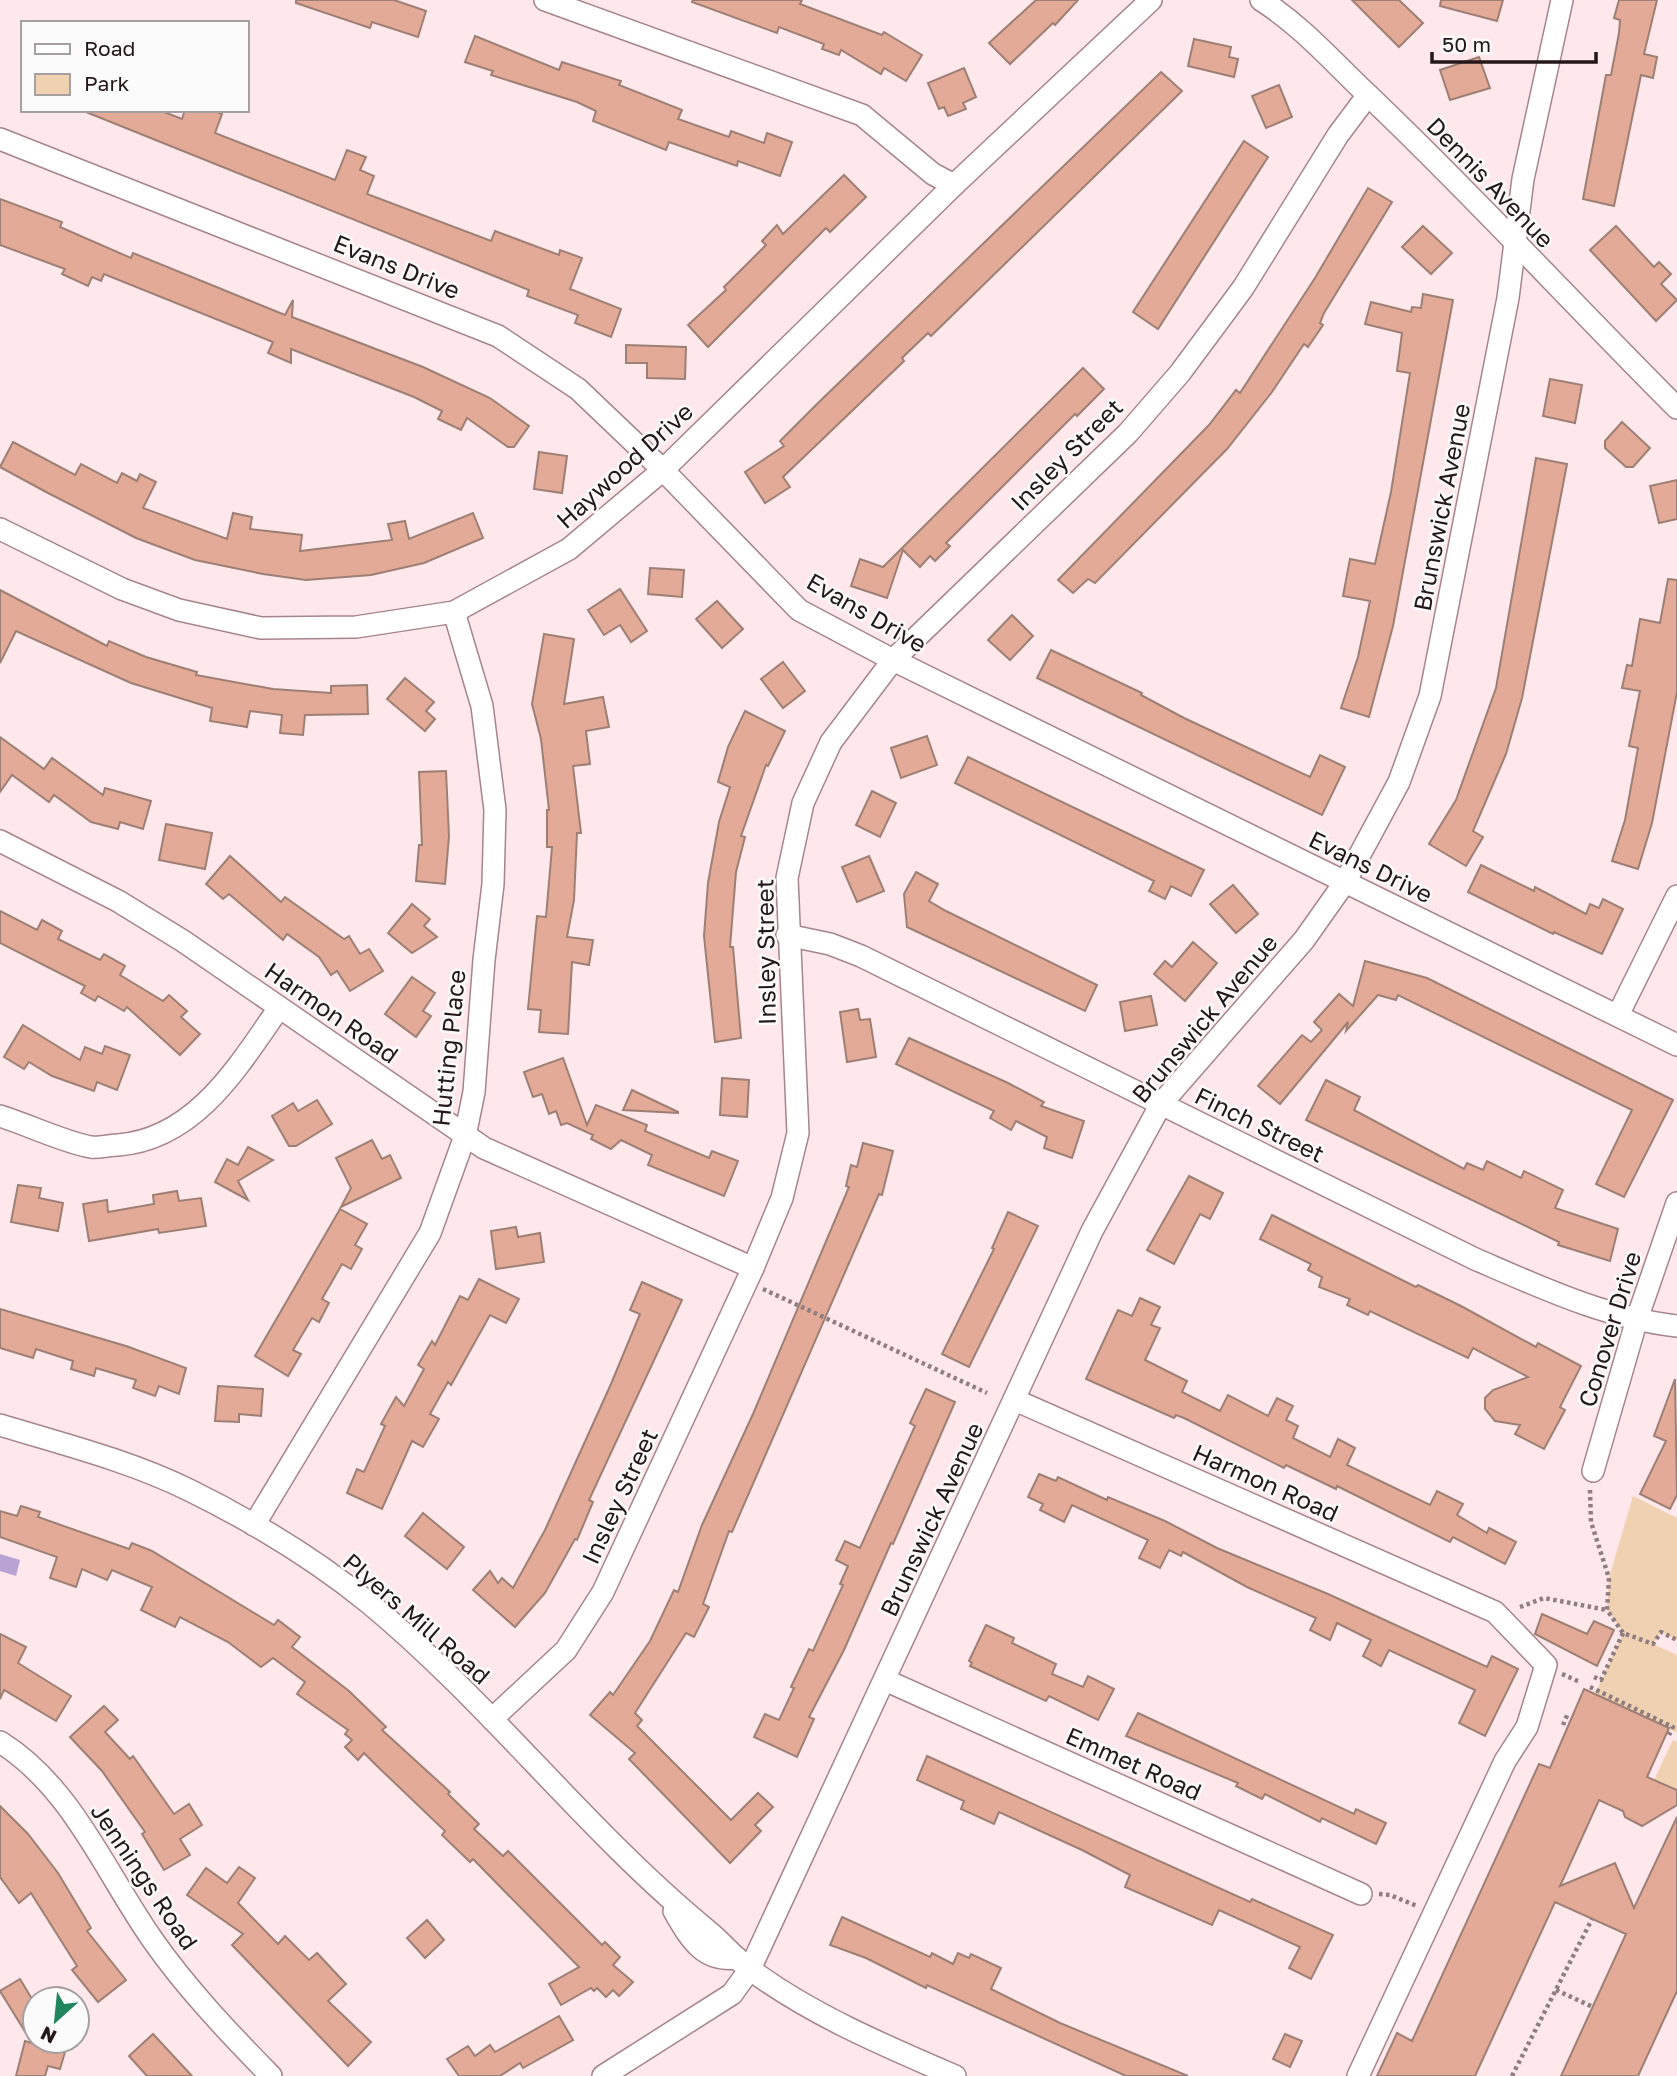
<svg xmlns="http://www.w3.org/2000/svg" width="1677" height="2076" font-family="'Golos Text',sans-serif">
	<rect width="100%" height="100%" fill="#fee8eb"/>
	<g fill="#f0d1b1">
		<polygon points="1633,1496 1677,1518 1677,1640 1661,1632 1653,1644 1677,1655 1677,1733 1595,1694 1623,1633 1607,1610 1609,1578"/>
		<polygon points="1673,1740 1677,1742 1677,1790 1654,1780"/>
	</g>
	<polygon fill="#b8a3d4" points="0,1554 20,1560 16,1576 0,1571"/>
	<g fill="#e4aa98" stroke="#9d7f75" stroke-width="2">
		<polygon points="296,0 394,0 426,11 418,37 372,22 370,28 296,3"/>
		<polygon points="693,0 802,0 800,4 882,35 884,32 922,55 906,81 884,68 881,74 841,50 839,55 822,49 824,44 779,27 777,33 692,2"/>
		<polygon points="1036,0 1078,0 1055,25 1053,23 1010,64 989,43"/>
		<polygon points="1352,0 1399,0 1423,23 1399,47"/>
		<polygon points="1441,0 1503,0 1497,21 1440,6"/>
		<polygon points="1619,0 1657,0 1644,54 1657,57 1653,78 1641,75 1614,206 1583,199 1606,75 1611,75 1619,33 1620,20 1614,18"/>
		<polygon points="475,36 559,70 562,62 621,81 619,85 682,110 678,119 729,137 731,131 764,143 767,133 792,142 780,176 738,161 737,166 669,142 666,150 593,121 596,111 577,102 491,75 493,71 465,62"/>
		<polygon points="1194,39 1231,47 1229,57 1238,59 1234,77 1188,66"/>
		<polygon points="1479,57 1490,88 1450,100 1440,70"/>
		<polygon points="964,68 976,97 963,103 966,109 948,116 944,107 939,109 928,83"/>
		<polygon points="1161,72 1182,91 931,336 928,333 902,358 904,361 783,477 790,487 765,503 745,472 784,446 780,441 818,403"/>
		<polygon points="1279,85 1292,117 1266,128 1252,96"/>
		<polygon points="81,110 159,110 182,119 185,110 212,110 222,114 215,133 335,180 347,150 366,157 360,170 374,176 367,194 491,241 495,231 559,255 560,250 582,258 570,289 621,309 611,337 575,323 578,315 527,296 529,290"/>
		<polygon points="1244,141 1268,157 1158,329 1133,312"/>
		<polygon points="844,175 866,197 830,232 826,228 708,347 688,325 726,290 724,287 766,245 762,241 777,225 783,234"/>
		<polygon points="1368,188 1392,202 1324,313 1320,323 1323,325 1308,347 1304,344 1272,392 1227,449 1095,583 1088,579 1073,593 1058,580 1209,425 1236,390 1240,393 1315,278"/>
		<polygon points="0,199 62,222 60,227 131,258 133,253 285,315 293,300 292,317 423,367 490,398 529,426 514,447 508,447 467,418 461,430 438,419 442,411 414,397 291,349 291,363 268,353 273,342 104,274 101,281 92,277 88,286 62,274 65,269 0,245"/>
		<polygon points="1423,226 1452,253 1431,274 1402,247"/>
		<polygon points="1616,226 1654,267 1659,262 1671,274 1661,284 1677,300 1656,321 1590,250"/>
		<polygon points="1423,294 1453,300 1393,626 1369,717 1341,708 1358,657 1370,601 1343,596 1350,559 1375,564 1391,492 1410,373 1397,371 1402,333 1365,324 1371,302 1411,312 1412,307 1421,308"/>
		<polygon points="626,345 686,347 685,379 647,378 647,363 626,363"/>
		<polygon points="1083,368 1104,389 1077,416 1075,414 946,543 950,546 935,561 930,556 920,567 903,550 887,598 851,586 860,559 883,567"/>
		<polygon points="1550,379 1582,385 1575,423 1543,416"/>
		<polygon points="1622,422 1650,448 1633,467 1626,467 1605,448 1605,441"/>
		<polygon points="13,442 75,475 81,464 117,483 122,473 137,481 140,474 156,482 143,508 227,539 233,513 252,517 250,529 302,535 300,551 392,540 388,524 405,521 409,539 473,513 483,538 424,563 371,575 306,580 263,574 195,560 136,538 48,493 0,467"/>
		<polygon points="539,452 567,456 562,493 534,489"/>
		<polygon points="1536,458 1567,464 1522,698 1506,754 1473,831 1483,837 1466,866 1429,844 1456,800 1496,688"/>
		<polygon points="1677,480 1677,519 1659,523 1650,486"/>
		<polygon points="650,568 684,570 682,597 648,594"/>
		<polygon points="1668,579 1677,580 1677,692 1652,823 1638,869 1612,861 1625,820 1638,748 1629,746 1640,691 1622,688 1627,665 1632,666 1640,619 1660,623"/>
		<polygon points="620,589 647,631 631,642 620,625 604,635 588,610"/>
		<polygon points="0,590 107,646 109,641 146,657 197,672 196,675 273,689 331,693 331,686 367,685 368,714 305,715 303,735 280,733 282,715 250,711 247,727 210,721 212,708 131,683 16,631 0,663"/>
		<polygon points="717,601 743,629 722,648 696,619"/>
		<polygon points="1012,615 1033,636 1010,660 988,640"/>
		<polygon points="544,634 574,639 564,704 603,697 609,727 586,731 590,764 573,766 581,833 577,833 574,900 567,937 593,940 589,965 572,962 568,1034 539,1032 541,1010 528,1009 537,916 546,917 552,847 547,847 547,810 549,810 541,739 532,704"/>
		<polygon points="1051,650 1142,693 1141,695 1184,718 1310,777 1320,755 1345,767 1322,815 1037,678"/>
		<polygon points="783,662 805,691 783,708 761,679"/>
		<polygon points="405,678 434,702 426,711 435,719 425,731 387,699"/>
		<polygon points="745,711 785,731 768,766 766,765 741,836 745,837 736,872 730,947 733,947 741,1038 715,1042 704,936 708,883 719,822 730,787 718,782 728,747"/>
		<polygon points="927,736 937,765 901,778 891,748"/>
		<polygon points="0,737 44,769 52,758 103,795 105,788 151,801 143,829 120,822 118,829 91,822 54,795 49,802 12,775 0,792"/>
		<polygon points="968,757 1204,870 1191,896 1171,886 1165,899 1149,891 1154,881 955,783"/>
		<polygon points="446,771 449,836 445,884 416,881 419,845 422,845 419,772"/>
		<polygon points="872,791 896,803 880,837 856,825"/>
		<polygon points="166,824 212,833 205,869 159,860"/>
		<polygon points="230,856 281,902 285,897 344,939 349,936 360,954 369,949 383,971 350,991 337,971 331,975 319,957 287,934 283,940 229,894 223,899 206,884"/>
		<polygon points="869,856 884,891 857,902 842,867"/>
		<polygon points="1481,865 1534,891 1535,887 1586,914 1590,904 1599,908 1603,899 1623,909 1602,954 1554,932 1553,934 1468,892"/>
		<polygon points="916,872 938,884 929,901 946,911 1097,985 1085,1011 907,927 904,894"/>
		<polygon points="1233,885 1258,914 1236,933 1210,904"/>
		<polygon points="412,904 430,919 424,926 437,937 412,953 388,933"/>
		<polygon points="0,911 37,930 42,920 62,931 58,939 100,960 104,954 125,966 120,975 163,1001 169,995 187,1011 181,1017 200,1034 180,1055 127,1007 124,1011 98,996 95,1001 81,993 85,986 0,943"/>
		<polygon points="1193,942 1217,963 1185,1001 1154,974 1165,961 1172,967"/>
		<polygon points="1365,961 1427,978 1673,1100 1624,1197 1596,1184 1632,1110 1398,995 1396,1000 1378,995 1346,1031 1348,1022 1280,1104 1258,1086 1302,1035 1311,1042 1322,1030 1314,1022 1339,994 1353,1006"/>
		<polygon points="412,977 435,993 423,1011 431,1016 416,1037 385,1014"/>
		<polygon points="1151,996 1157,1025 1125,1031 1120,1002"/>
		<polygon points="858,1009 860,1020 870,1019 876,1057 847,1062 840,1012"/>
		<polygon points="23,1025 80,1060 85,1047 102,1054 105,1046 130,1055 117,1090 97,1082 94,1091 52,1076 29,1062 24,1069 4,1057"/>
		<polygon points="909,1038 1008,1083 1044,1102 1041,1106 1084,1121 1072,1158 1044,1148 1047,1137 1016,1121 1011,1130 990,1118 994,1111 896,1064"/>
		<polygon points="563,1058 587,1125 596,1105 647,1125 645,1131 709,1158 712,1151 738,1161 724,1196 648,1165 652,1155 621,1140 611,1149 591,1139 593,1135 567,1123 561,1125 556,1111 549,1114 542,1094 533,1097 524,1072"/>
		<polygon points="722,1078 749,1080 747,1117 720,1115"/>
		<polygon points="1326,1080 1360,1097 1354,1110 1464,1169 1467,1163 1483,1170 1487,1161 1521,1178 1524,1171 1563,1190 1555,1208 1618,1229 1610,1261 1558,1245 1559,1242 1306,1120"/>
		<polygon points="632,1090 678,1112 678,1113 623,1110"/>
		<polygon points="317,1100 332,1124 296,1146 289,1146 272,1116 293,1103 298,1111"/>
		<polygon points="372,1140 382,1159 390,1155 401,1178 341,1207 351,1188 336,1158"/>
		<polygon points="863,1143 893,1151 882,1195 879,1194 732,1532 729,1531 703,1604 709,1607 694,1637 686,1633 635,1713 642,1720 637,1726 731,1820 758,1793 773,1807 755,1825 761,1831 730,1863 629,1759 635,1753 590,1715 610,1692 613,1695 650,1641 674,1590 678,1592 702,1525 753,1414 849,1187 846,1186 851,1165 857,1167"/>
		<polygon points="248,1147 273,1160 238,1181 248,1200 215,1182 227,1159 238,1165"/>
		<polygon points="1189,1176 1223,1193 1210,1219 1200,1214 1174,1264 1147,1250"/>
		<polygon points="18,1185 41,1188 39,1198 63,1203 58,1231 11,1222"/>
		<polygon points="177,1191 179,1201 201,1198 206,1226 159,1233 158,1229 89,1241 83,1204 107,1200 108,1212 154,1204 153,1195"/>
		<polygon points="340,1209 367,1224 355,1245 362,1249 351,1269 342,1264 322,1299 329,1303 319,1322 312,1318 293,1350 301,1354 288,1376 255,1356"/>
		<polygon points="1008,1212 1038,1226 969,1367 942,1354 994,1249 992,1248"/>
		<polygon points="1272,1215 1416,1287 1418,1285 1461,1306 1536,1347 1538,1343 1581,1366 1560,1407 1565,1410 1544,1449 1515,1434 1520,1425 1495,1421 1485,1409 1485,1398 1493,1390 1528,1377 1473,1348 1468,1358 1370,1311 1368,1315 1347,1305 1350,1299 1319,1287 1322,1277 1308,1270 1311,1264 1260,1239"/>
		<polygon points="516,1227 518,1237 540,1233 544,1262 496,1269 491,1231"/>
		<polygon points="479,1279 519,1299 506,1323 490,1315 451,1385 448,1382 430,1414 439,1419 423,1447 412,1441 382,1509 347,1493 357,1469 364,1472 385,1426 381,1424 396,1397 404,1406 424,1369 418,1365 432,1341 435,1345 460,1296 468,1300"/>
		<polygon points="642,1282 682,1300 589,1500 593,1502 577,1540 575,1539 545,1593 515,1627 473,1590 490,1571 498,1583 502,1578 513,1588 545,1530 611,1384 640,1314 630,1310"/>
		<polygon points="1140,1298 1160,1307 1151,1325 1160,1328 1145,1360 1187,1381 1182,1392 1220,1411 1228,1395 1268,1416 1277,1398 1293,1406 1286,1420 1298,1426 1293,1438 1330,1457 1338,1439 1355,1448 1347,1465 1430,1505 1437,1491 1463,1504 1457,1515 1487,1533 1489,1528 1516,1542 1505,1564 1453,1537 1450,1542 1337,1486 1336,1489 1286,1465 1284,1468 1184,1418 1176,1415 1174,1418 1086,1379 1118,1310 1132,1316"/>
		<polygon points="0,1309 126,1346 186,1368 179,1394 159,1386 155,1396 133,1388 136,1380 96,1368 94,1376 71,1369 73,1361 36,1349 33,1358 0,1348"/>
		<polygon points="1675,1379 1677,1495 1670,1509 1640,1494 1666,1441 1654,1436"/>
		<polygon points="218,1386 263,1389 261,1416 239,1414 239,1422 215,1421"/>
		<polygon points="926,1389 955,1402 893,1544 891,1543 844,1650 809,1717 814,1719 797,1757 754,1737 765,1714 779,1720 794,1688 791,1687 809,1649 813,1651 843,1585 840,1584 848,1566 836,1560 845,1541 860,1548 915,1426 910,1423"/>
		<polygon points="1039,1474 1056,1481 1058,1477 1107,1500 1108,1497 1165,1521 1217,1548 1328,1594 1487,1667 1492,1656 1518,1669 1485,1736 1459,1723 1475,1690 1389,1650 1381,1666 1363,1656 1371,1640 1337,1623 1330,1640 1310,1630 1316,1618 1247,1587 1183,1552 1181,1556 1169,1550 1160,1568 1139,1558 1148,1540 1072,1505 1064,1522 1040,1510 1043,1504 1028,1497"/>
		<polygon points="21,1506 40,1512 38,1517 129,1549 132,1543 152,1551 274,1625 278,1620 300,1637 292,1647 349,1691 386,1727 382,1730 450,1792 448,1794 479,1824 474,1829 503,1856 508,1851 602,1945 605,1942 620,1957 613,1965 633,1982 619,1996 613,1990 606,1997 597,1988 594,1991 591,1988 561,2005 549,1984 579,1967 473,1859 470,1862 442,1835 445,1831 377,1766 364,1753 358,1760 345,1747 352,1740 345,1734 348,1730 297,1694 305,1682 273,1658 261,1667 228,1642 180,1617 175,1627 141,1610 152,1587 112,1570 107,1580 82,1569 76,1587 50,1578 57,1557 0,1537 0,1511 17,1516"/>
		<polygon points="423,1513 464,1547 447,1569 405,1536"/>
		<polygon points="1542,1614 1587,1634 1594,1621 1614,1630 1597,1666 1535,1634"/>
		<polygon points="986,1625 1014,1638 1012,1643 1056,1664 1052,1674 1083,1687 1088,1676 1114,1689 1098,1720 1049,1696 1046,1701 970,1666 972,1663 969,1661"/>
		<polygon points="0,1634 26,1647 18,1663 71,1696 56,1721 4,1690 0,1699"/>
		<polygon points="1584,1689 1669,1728 1647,1777 1677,1790 1677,1805 1642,1826 1625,1817 1623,1811 1599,1800 1560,1886 1615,1863 1634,1908 1677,1817 1677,1991 1638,2076 1561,2076 1626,1934 1555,1902 1475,2076 1377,2076 1397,2033 1412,2041 1539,1764 1550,1768"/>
		<polygon points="104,1706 118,1720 105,1732 130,1759 133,1756 174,1814 189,1804 202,1825 180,1839 190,1855 164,1870 142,1834 145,1832 102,1771 70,1737"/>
		<polygon points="1138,1713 1354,1814 1356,1809 1386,1823 1376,1844 1322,1818 1320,1822 1265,1794 1262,1799 1236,1786 1238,1783 1126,1736"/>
		<polygon points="927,1756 1250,1902 1252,1899 1333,1935 1311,1979 1289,1968 1300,1947 1219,1910 1212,1925 1125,1887 1130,1875 1082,1850 999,1812 994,1824 961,1809 964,1801 917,1780"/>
		<polygon points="0,1806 28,1834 58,1873 91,1928 87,1931 126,1980 98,2002 72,1970 77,1966 31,1893 19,1903 0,1877"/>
		<polygon points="239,1867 255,1878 238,1903 278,1944 285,1936 309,1960 317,1953 346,1984 328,2001 371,2042 348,2066 232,1945 243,1934 187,1895 206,1868 227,1883"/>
		<polygon points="842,1917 930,1957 932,1953 953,1964 958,1953 969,1958 971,1954 1001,1968 991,1989 1060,2023 1188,2076 1126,2076 927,1985 926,1988 866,1958 830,1945"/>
		<polygon points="427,1920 444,1940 425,1958 407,1938"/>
		<polygon points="20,1979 35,2004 35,2044 65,2052 60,2069 48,2066 45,2076 16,2076 25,2041 32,2043 0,1991"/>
		<polygon points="559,2016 573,2040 523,2068 520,2063 500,2076 459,2076 447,2059 468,2046 475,2056 490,2045 495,2052"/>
		<polygon points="153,2034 192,2076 147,2076 129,2056"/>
		<polygon points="1285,2034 1302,2041 1290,2067 1273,2059"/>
	</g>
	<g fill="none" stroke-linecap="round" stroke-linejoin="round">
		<defs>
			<g id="minor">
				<polyline points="545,0 862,115 933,174 954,185"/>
				<path d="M1261 0C1302 26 1333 62 1368 95 1474 196 1573 304 1677 408"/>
				<polyline points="0,139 498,336 578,389 663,470 799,610 893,660 1677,1045"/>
				<polyline points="0,529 122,589 179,610 261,628 356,627 454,612 569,549 663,470 954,185 1151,0"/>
				<polyline points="0,841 118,901 183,941 484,1148 753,1268"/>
				<path d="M787 935 830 944 861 956 1475 1259C1540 1287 1606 1318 1677 1326"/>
				<polyline points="1618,1015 1677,896"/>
				<path d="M0 1116C26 1124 66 1143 91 1147 99 1148 110 1145 118 1145 196 1139 239 1065 279 1008"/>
				<polyline points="1015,1400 1495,1612 1546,1665 1527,1727 1505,1761 1358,2076"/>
				<path d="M0 1425C63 1444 130 1461 189 1490 252 1521 315 1559 369 1603 490 1703 586 1831 708 1931 723 1943 735 1959 751 1970 812 2015 885 2046 955 2076"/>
				<polyline points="1593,1471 1637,1319 1677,1203"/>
				<polyline points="254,1525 430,1233 465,1136 474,1092 484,960 493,884 495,810 482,706 454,612"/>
				<polyline points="885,1680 1361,1894"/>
				<polyline points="492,1719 566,1650 603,1592 753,1268 782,1198 798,1133 787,878 803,803 831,742 893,660 1128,433 1180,373 1243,288 1338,135 1368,95"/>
				<path d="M0 1742C72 1787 105 1872 152 1939 186 1988 230 2034 271 2076"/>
				<path d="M674 1911C690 1938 702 1962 737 1958"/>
				<polyline points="603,2076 732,1994 750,1969 1092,1231 1161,1104 1304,940 1345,882 1399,782 1430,696 1508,298 1523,179 1562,0"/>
			</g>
		</defs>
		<use href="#minor" stroke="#a6858b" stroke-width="24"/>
		<g stroke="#8f7e80" stroke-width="4.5" stroke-dasharray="3.5 3.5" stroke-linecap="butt">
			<polyline points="763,1289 987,1393"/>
			<polyline points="1590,1490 1591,1522 1609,1578 1607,1610 1623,1633 1653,1644 1661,1632 1677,1640"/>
			<polyline points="1520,1607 1544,1598 1607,1610"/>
			<polyline points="1562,1674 1580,1682"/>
			<polyline points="1594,1677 1601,1680 1623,1633"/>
			<polyline points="1590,1687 1673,1727 1669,1735"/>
			<polyline points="1563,1725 1568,1713"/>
			<polyline points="1379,1894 1390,1895 1417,1906"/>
			<polyline points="1556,1990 1593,2007"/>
			<polyline points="1512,2076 1592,1919"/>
		</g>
		<use href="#minor" stroke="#fff" stroke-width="21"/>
	</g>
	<g text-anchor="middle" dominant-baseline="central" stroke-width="5" stroke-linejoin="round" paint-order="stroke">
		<g font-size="24" fill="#231719" stroke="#fbfbfb">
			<text transform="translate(1491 182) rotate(46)">Dennis Avenue</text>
			<text transform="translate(397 266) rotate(22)">Evans Drive</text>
			<text transform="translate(1066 454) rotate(-45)">Insley Street</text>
			<text transform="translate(624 465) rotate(-42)">Haywood Drive</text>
			<text transform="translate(1441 507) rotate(-79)">Brunswick Avenue</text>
			<text transform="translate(867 612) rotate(30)">Evans Drive</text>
			<text transform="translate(1371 866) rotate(26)">Evans Drive</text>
			<text transform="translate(765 952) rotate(-91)">Insley Street</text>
			<text transform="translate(332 1012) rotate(35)">Harmon Road</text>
			<text transform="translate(1204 1018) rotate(-50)">Brunswick Avenue</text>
			<text transform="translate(448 1048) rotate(-84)">Hutting Place</text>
			<text transform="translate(1260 1124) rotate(26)">Finch Street</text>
			<text transform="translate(1609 1329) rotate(-73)">Conover Drive</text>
			<text transform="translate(1266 1482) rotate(24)">Harmon Road</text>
			<text transform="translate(619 1496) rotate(-65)">Insley Street</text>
			<text transform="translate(931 1519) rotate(-65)">Brunswick Avenue</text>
			<text transform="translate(417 1618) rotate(41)">Plyers Mill Road</text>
			<text transform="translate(1134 1763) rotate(24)">Emmet Road</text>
			<text transform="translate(145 1876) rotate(56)">Jennings Road</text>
		</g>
	</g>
	<rect x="21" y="21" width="228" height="91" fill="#fbfbfb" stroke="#a5a0a1" stroke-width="2"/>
	<rect x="35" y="44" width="35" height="10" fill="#ffffff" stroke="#a5a0a1" stroke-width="2"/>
	<text x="84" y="56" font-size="21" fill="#231719">Road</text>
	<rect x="35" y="74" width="35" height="21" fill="#f0d1b1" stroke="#a5a0a1" stroke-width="2"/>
	<text x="84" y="91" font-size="21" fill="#231719">Park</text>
	<g transform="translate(56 2020) rotate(207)"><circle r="33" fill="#fbfbfb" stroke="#a5a0a1" stroke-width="2"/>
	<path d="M0-5L12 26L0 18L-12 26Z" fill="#21855e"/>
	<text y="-10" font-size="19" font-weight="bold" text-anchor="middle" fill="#231719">N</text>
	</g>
	<path d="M1432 52v10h164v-10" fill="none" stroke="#231719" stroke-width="3.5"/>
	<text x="1442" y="52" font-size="21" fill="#231719" stroke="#fbfbfb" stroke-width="5" paint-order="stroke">50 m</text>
</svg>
